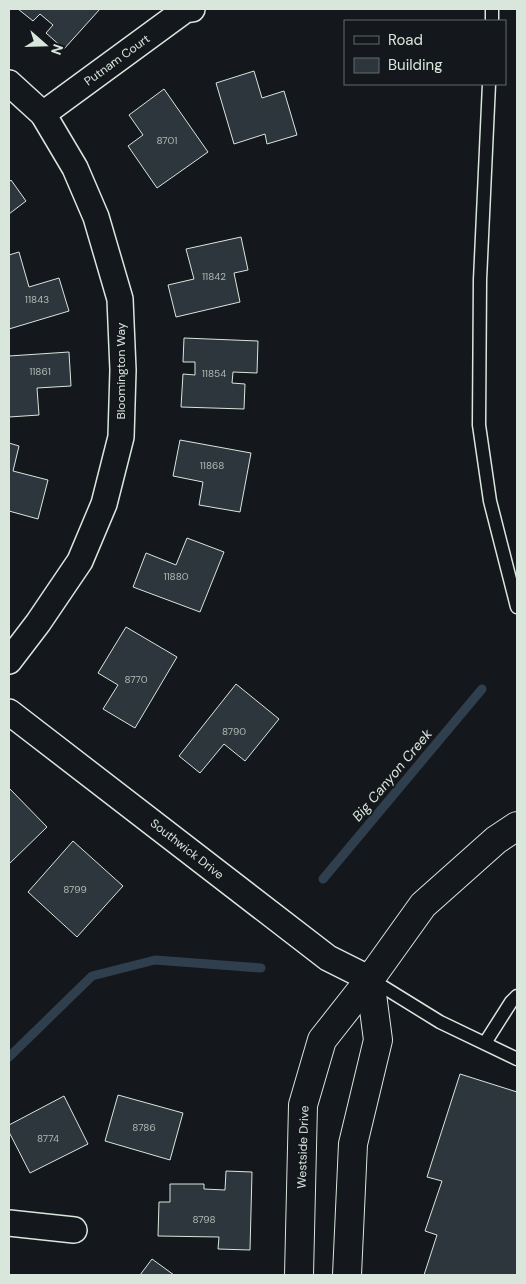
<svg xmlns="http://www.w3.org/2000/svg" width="526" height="1284" font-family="'DM Sans',sans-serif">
	<rect width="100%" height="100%" fill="#14181c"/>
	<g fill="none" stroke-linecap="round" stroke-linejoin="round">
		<g stroke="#2f3f4d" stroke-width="9">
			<polyline points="323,879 482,689"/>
			<polyline points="9,1057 92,976 155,960 261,968"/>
		</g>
	</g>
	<g fill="#2c363c" stroke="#d8e6dc">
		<polygon points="18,9 100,9 64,49 46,33 53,25 40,14 33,21"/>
		<polygon points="254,71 262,98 284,91 297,135 267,144 265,134 234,144 216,83"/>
		<polygon points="164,89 208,152 157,188 128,146 143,135 129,115"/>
		<polygon points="11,180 26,201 9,214 9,182"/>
		<polygon points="241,237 248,270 234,273 240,302 176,317 168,285 194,279 186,249"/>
		<polygon points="19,252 29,287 59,278 69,311 9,329 9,255"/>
		<polygon points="184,338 258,341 257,373 233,372 232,383 245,384 244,409 181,407 183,374 195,375 195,362 183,362"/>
		<polygon points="69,352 71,386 37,388 39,415 9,417 9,356"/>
		<polygon points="180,440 251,453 240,512 199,505 203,482 173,476"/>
		<polygon points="9,443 19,446 13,471 48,480 38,519 9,511"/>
		<polygon points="187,538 224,552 200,612 133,587 146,553 176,565"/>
		<polygon points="126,627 177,657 135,728 103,709 118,685 98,673"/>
		<polygon points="236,684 279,719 245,761 224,744 200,773 179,756"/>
		<polygon points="9,788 47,827 9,864"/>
		<polygon points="73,841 123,886 77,937 28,892"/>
		<polygon points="460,1074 517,1092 517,1275 424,1275 437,1235 425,1231 442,1181 427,1177"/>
		<polygon points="118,1095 183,1113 170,1160 105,1141"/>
		<polygon points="64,1096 88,1144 30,1173 9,1132 9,1125"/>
		<polygon points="226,1171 252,1172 250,1250 218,1249 219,1237 158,1236 159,1202 170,1202 170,1184 204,1184 204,1189 225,1190"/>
		<polygon points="152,1259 174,1275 140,1275"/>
	</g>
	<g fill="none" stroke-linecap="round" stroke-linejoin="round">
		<defs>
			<g id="service">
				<polyline points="492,21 492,9"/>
				<polyline points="489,84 480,280 479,425 490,501 517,607"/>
				<polyline points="372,980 440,1022 517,1059"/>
				<polyline points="485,1043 511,1002 517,996"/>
			</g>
			<g id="minor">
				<polyline points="9,83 43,114 75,168 96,217 120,299 123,370 121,437 104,504 80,561 38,623 9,661"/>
				<polyline points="43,114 185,10 192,9"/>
				<polyline points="9,712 328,958 370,979"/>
				<polyline points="9,1223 74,1230"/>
			</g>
			<g id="tertiary">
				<polyline points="299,1275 303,1105 322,1040 370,979 423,905 496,840 517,826"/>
				<polyline points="347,1275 353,1144 378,1040 370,979"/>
			</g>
		</defs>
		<use href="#service" stroke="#d8e6dc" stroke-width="15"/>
		<use href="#minor" stroke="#d8e6dc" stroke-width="28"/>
		<use href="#tertiary" stroke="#d8e6dc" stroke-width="30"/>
		<use href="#service" stroke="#14181c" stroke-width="12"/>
		<use href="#minor" stroke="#14181c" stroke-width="25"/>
		<use href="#tertiary" stroke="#14181c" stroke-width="28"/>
	</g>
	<g text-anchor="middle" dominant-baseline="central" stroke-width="4" stroke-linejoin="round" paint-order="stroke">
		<g font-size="10" fill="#adbab4">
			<text x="167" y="140">8701</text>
			<text x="214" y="276">11842</text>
			<text x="37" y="299">11843</text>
			<text x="40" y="371">11861</text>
			<text x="214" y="373">11854</text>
			<text x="212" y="465">11868</text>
			<text x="176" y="576">11880</text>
			<text x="136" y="679">8770</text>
			<text x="234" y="731">8790</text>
			<text x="75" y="889">8799</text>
			<text x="144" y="1127">8786</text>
			<text x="48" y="1138">8774</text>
			<text x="204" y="1219">8798</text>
		</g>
		<g font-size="12" fill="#d8e6dc" stroke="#14181c">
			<text transform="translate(117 60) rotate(-36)">Putnam Court</text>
			<text transform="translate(121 371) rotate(-90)">Bloomington Way</text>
			<text transform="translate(187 849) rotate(38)">Southwick Drive</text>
			<text transform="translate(303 1147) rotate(-88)">Westside Drive</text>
		</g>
		<g font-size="14" font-style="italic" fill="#d8e6dc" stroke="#14181c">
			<text transform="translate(392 775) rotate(-50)">Big Canyon Creek</text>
		</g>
	</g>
	<rect width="526" height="1284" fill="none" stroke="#d8e6dc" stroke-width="20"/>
	<rect x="344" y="20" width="162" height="65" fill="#14181c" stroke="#626a69"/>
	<rect x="354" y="36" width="25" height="8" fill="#14181c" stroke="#626a69"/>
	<text x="388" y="45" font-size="15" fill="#d8e6dc">Road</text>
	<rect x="354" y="58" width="25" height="15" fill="#2c363c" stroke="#626a69"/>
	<text x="388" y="70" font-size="15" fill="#d8e6dc">Building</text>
	<g transform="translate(45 45) rotate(110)" stroke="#14181c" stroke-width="4" paint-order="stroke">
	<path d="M0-4L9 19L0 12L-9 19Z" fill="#d8e6dc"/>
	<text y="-8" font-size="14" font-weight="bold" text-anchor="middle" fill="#d8e6dc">N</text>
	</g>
</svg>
